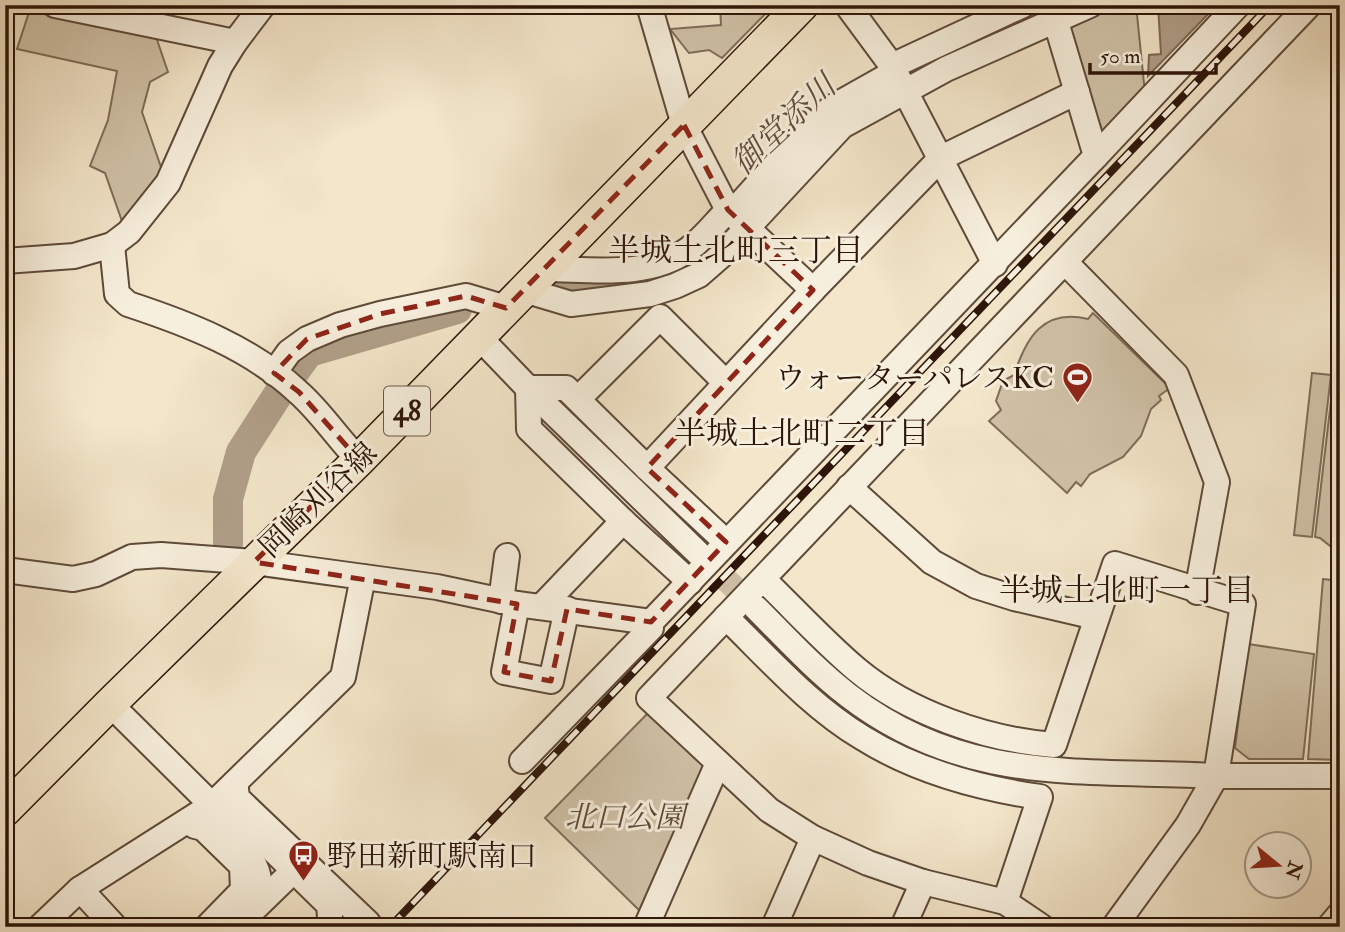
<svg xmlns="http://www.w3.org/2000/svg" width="1345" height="932" font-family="'IM FELL Double Pica','Noto Serif JP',serif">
	<rect width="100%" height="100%" fill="#f3e6ca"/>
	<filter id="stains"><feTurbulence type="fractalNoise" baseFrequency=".00286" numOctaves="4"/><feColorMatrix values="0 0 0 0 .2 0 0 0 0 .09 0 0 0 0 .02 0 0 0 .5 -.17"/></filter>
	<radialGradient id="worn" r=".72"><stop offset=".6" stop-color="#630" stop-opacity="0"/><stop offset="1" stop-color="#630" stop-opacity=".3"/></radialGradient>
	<g fill="#d1c3a9" stroke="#7f6c59" stroke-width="2">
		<polygon points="761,5 774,5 722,58 709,50 689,53 670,29 721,25 720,6 760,7"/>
		<polygon points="1113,5 1136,5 1145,93 1100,141 1068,29"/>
		<polygon points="31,6 154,31 168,72 150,82 142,112 163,173 123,224 105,173 90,166 108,120 117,71 17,49"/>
		<path d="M1093 313 1170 388 1159 396 1161 400 1151 409 1141 436 1123 457 1090 474 1081 486 1076 482 1067 493 989 421 1001 410 996 401 1003 381 1014 375C1026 338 1043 308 1088 319Z"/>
		<polygon points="1312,373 1331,375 1312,537 1294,535"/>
		<polygon points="1334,375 1340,376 1340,554 1320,538 1315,537"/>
		<polygon points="1323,579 1340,581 1340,760 1308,759"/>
		<polygon points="1248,644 1314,654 1303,759 1249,759 1235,748"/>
		<polygon points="651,710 709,764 643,914 545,818"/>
	</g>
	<polygon fill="#b09f88" stroke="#7c6855" stroke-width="2" points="1158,5 1217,5 1148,76 1149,55 1161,54"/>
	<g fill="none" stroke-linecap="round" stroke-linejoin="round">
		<g stroke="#b09f88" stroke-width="30">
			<polyline points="875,91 1058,5"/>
			<path d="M565 287C599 285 637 286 669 273 704 260 732 227 756 200"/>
			<polyline points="228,544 228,499 241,452 279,393 309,352 457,309"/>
		</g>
		<polyline stroke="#cbbca3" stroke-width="24" stroke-dasharray="24 12" stroke-linecap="butt" points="698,553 756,608"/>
		<defs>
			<g id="minor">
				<polyline points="55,5 235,42"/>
				<polyline points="649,5 684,125 728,210 813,290 941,158 1077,92"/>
				<polyline points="847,5 892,66 1023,5"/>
				<polyline points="892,66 995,264"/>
				<polyline points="1096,156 1238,5"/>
				<polyline points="731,214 804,133 831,108 895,72"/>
				<path d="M112 245 117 294 128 304C189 324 251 348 298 392 321 412 338 439 359 460"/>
				<polyline points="5,261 74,256 112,245 129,232 168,183 220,66 235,42 263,5"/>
				<polyline points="1065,262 1176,375 1217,482 1197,592"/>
				<path d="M544 269C591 269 649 279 689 249 703 239 715 223 728 210"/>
				<polyline points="524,290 571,304 650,294 675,286 699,275 723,254 842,126 946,69 1090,5"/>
				<polyline points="478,336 528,388 698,553"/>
				<polyline points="274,373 289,352 307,339 340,325 380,314 466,296 506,308"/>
				<polyline points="528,388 566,388 647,468 813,290"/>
				<polyline points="528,388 529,429 623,521 690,582"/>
				<polyline points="578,399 660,317 725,382"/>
				<polyline points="647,468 726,542"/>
				<polyline points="849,487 932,562 976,586 1014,598 1096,617"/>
				<polyline points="5,570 73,579 96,574 132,557 161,555 254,562 437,587 517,604 651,622 1096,156 1056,22 1048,5"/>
				<polyline points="501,601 507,556"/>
				<polyline points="517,604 504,672 551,681 567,609"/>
				<polyline points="541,607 623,521"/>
				<path d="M756 608C786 638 815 670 849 696 965 785 1080 769 1216 776L1243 604 1115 564 1054 745C988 740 908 713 856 669 823 641 794 609 763 579"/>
				<path d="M726 617C769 659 811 707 863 738 916 771 978 788 1040 797L1005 902"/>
				<polyline points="110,704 224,817"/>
				<polyline points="522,761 651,628 651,622"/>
				<polyline points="80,889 115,927"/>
				<polyline points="251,912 286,878"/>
				<polyline points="40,927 80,889 212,805 343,677 363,577"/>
				<path d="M207 927 243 890 242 866 203 828 195 826 206 820H212C230 837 274 868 253 896 243 907 235 912 231 927"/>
				<polyline points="328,927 330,916 329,905 229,807 230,796 236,789 237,798 368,923 365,927"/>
				<polyline points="646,927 718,763"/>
				<polyline points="774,927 813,838"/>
				<polyline points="903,927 923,882"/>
				<polyline points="1042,927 1005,902 923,882 868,863 813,838 769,810 649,698 1309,5"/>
				<polyline points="1114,927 1188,825 1216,776 1340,776"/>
				<polyline points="1329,927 1340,914"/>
			</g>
			<polyline id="major" points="5,810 110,704 359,460 802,5"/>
		</defs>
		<use href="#minor" stroke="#5e4a39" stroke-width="28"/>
		<use href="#major" stroke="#2d1609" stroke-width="35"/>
		<use href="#minor" stroke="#f7efdd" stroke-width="24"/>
		<use href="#major" stroke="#f3e6ca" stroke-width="32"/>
		<defs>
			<polyline id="rail" points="390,927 1270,5"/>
		</defs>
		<use href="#rail" stroke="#2d1609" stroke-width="8"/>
		<use href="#rail" stroke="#f7efdd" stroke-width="5" stroke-dasharray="16" stroke-linecap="butt"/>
	</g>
	<path fill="none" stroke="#8f2418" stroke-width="5" stroke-dasharray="14 9" stroke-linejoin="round" d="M684 125 728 210 813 290 647 468 726 542 651 622 567 609 551 681 504 672 517 604 254 562 359 460 299 392 274 373 307 339 380 314 466 296 506 308Z"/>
	<defs>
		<symbol id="stadium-pin" viewBox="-11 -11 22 30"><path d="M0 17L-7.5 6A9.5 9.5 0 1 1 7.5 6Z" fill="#8f2418" stroke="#f7efdd"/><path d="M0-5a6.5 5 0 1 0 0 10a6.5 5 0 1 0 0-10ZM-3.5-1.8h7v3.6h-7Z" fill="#fff"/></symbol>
		<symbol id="bus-pin" viewBox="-11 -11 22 30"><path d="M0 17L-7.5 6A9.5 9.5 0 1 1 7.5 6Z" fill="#8f2418" stroke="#f7efdd"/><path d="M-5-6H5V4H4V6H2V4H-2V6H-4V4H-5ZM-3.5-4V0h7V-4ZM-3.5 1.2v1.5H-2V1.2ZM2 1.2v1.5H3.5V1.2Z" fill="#fff"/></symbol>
	</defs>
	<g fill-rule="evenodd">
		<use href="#stadium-pin" x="1060" y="360" width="35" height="47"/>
		<use href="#bus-pin" x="286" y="838" width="35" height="47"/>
	</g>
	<g text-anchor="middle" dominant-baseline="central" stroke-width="6" stroke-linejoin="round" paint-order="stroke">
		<rect fill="#f7efdd" stroke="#6a5749" stroke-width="2" x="384" y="386.5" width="46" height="49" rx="5"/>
		<g font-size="28" font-weight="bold" fill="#2d1609">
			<text x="407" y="411">48</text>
		</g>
		<g font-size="30" fill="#2d1609" stroke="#f7efdd" text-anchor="end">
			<text x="1054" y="378">ウォーターパレスKC</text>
			<text x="327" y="856" text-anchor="start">野田新町駅南口</text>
		</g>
		<g font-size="30" fill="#2d1609" stroke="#f7efdd">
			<text transform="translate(318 500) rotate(-44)">岡崎刈谷線</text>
		</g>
		<g font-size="30" font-style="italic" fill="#5e4a39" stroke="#f7efdd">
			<text x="625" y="817">北口公園</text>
		</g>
		<g font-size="32" font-style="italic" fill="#614d3c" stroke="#f7efdd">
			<text transform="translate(784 125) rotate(-43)">御堂添川</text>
		</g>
		<g font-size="32" fill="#2d1609" stroke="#f7efdd">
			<text x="736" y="251">半城土北町三丁目</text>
			<text x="802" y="434">半城土北町二丁目</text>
			<text x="1127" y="591">半城土北町一丁目</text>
		</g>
	</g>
	<rect width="1345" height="932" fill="none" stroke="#f3e6ca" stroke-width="28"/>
	<rect x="7" y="7" width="1331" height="918" fill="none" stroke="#2d1609" stroke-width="3.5"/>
	<rect x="14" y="14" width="1317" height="904" fill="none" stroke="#2d1609" stroke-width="2"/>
	<g transform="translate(1278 865) rotate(108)"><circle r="33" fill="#f7efdd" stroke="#a69888" stroke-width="2"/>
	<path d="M0-5L12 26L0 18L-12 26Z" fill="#8f2418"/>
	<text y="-10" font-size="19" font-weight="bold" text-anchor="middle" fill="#2d1609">N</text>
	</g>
	<path d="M1090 63v10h126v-10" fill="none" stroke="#2d1609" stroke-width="3.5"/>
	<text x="1100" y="63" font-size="21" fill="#2d1609" stroke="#f7efdd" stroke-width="5" paint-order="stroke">50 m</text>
	<rect width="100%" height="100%" filter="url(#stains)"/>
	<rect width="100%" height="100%" fill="url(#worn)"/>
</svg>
